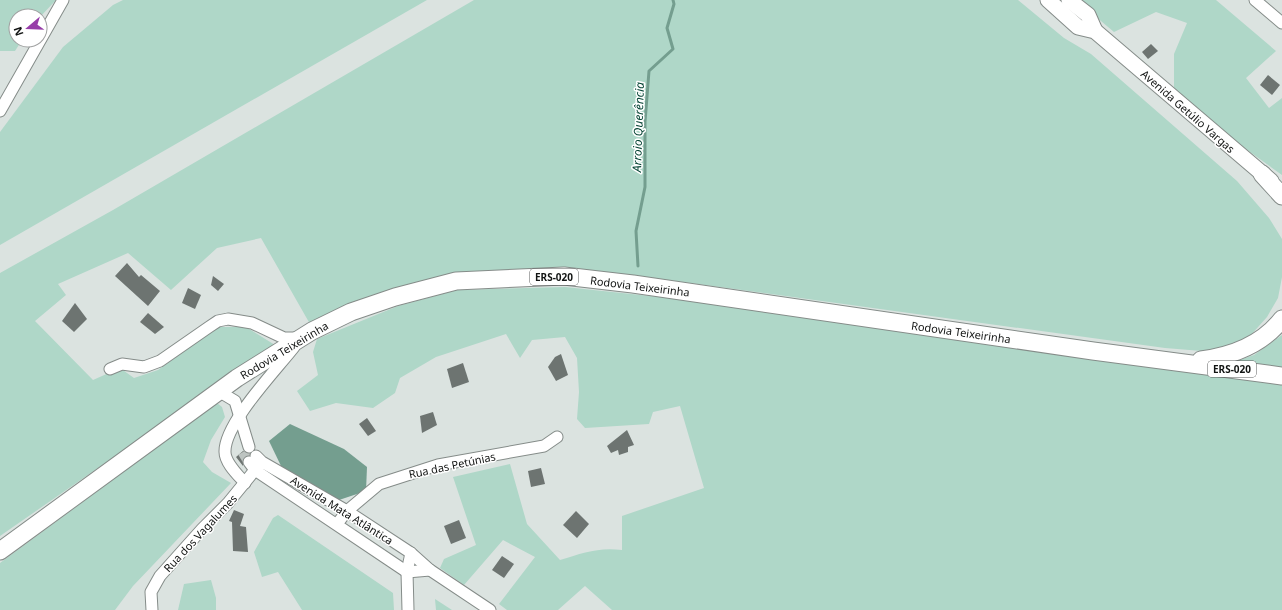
<svg xmlns="http://www.w3.org/2000/svg" width="1282" height="610" font-family="'Noto Sans',sans-serif">
	<rect width="100%" height="100%" fill="#dbe3e0"/>
	<g fill="#afd7c8">
		<polygon points="0,0 56,0 40,17 16,16 16,40 22,40 15,51 0,51"/>
		<polygon points="123,0 427,0 0,245 0,132 63,47 113,5"/>
		<polygon points="474,0 1018,0 1064,38 1091,54 1237,181 1269,218 1282,239 1282,277 1278,298 1267,317 1250,336 1233,347 1214,352 1165,348 639,276 568,270 497,272 310,324 261,238 217,248 171,290 128,253 58,284 66,295 35,321 93,380 120,368 134,378 158,370 218,327 246,327 275,345 0,536 0,273 113,210"/>
		<polygon points="1076,0 1216,0 1276,51 1246,78 1269,108 1282,98 1282,175 1236,142 1174,88 1174,54 1187,23 1156,12 1114,32"/>
		<path d="M565 287 669 298 1282 385V610H612L585 586 558 610H507L499 604 535 557 503 540 464 585 440 568 444 559 476 545 453 477 510 464 527 524 560 560C583 553 598 547 622 550V516L704 488 680 406 653 412 649 424 585 428 577 419 579 392 577 358 565 337 532 340 520 358 506 334 436 357 400 378 395 393 373 408 336 403 310 411 297 391 318 375 313 352 317 339 398 306 457 290Z"/>
		<polygon points="1282,335 1282,369 1234,362 1254,355"/>
		<polygon points="217,403 222,407 225,417 211,440 203,462 212,472 231,483 133,586 115,610 0,610 0,563"/>
		<polygon points="278,515 393,593 394,610 302,610 278,572 262,577 254,552 273,518"/>
		<polygon points="211,580 216,598 216,610 178,610 184,584"/>
		<polygon points="435,599 452,610 436,610"/>
	</g>
	<polygon fill="#749e8f" points="290,424 344,449 367,467 366,491 339,500 282,468 269,441"/>
	<g fill="none" stroke-linecap="round" stroke-linejoin="round">
		<polyline stroke="#749e8f" stroke-width="3" points="638,266 636,231 645,187 645,122 649,71 673,49 667,28 674,4 673,0"/>
	</g>
	<g fill="#6d7471">
		<polygon points="1151,44 1158,51 1148,59 1142,52"/>
		<polygon points="1268,75 1280,85 1272,95 1260,85"/>
		<polygon points="127,263 139,277 141,275 160,291 148,306 115,276"/>
		<polygon points="213,276 224,284 218,291 211,285"/>
		<polygon points="188,288 201,295 195,309 182,303"/>
		<polygon points="75,303 87,319 74,332 62,321"/>
		<polygon points="148,313 164,327 155,334 140,322"/>
		<polygon points="561,354 568,375 556,381 548,367 555,357"/>
		<polygon points="463,363 469,382 452,388 447,369"/>
		<polygon points="433,412 437,425 422,433 420,416"/>
		<polygon points="367,418 376,431 368,436 359,424"/>
		<polygon points="627,430 634,445 628,447 628,452 619,455 618,450 611,453 607,446"/>
		<polygon points="243,451 249,454 243,459 243,466 236,457"/>
		<polygon points="541,468 545,484 531,487 528,471"/>
		<polygon points="234,510 244,514 240,526 246,527 248,552 233,551 232,522 229,521"/>
		<polygon points="576,511 589,524 577,538 563,525"/>
		<polygon points="459,520 466,538 451,544 444,526"/>
		<polygon points="502,556 514,564 504,578 492,570"/>
	</g>
	<g fill="none" stroke-linecap="round" stroke-linejoin="round">
		<polyline stroke="#bdc4c1" stroke-width="11" stroke-dasharray="11 5.5" stroke-linecap="butt" points="243,452 249,462"/>
		<defs>
			<g id="street">
				<polyline points="1255,0 1282,23"/>
				<polyline points="0,111 63,0"/>
				<polyline points="110,369 122,364 144,367 160,361 209,327 218,321 228,319 252,323 284,338 299,338"/>
				<polyline points="220,392 235,401 249,447"/>
				<polyline points="256,456 262,462 347,511 411,553 430,570 490,610"/>
				<polyline points="249,462 255,470 407,572 430,570"/>
				<path d="M245 483C238 475 225 463 225 452 224 424 276 370 294 347"/>
				<polyline points="337,524 347,511 379,484 438,465 544,446 557,437"/>
				<polyline points="152,610 151,592 160,576 202,529 228,503 259,465"/>
				<polyline points="408,610 407,572 411,553"/>
			</g>
			<g id="secondary">
				<polyline points="1048,0 1078,27 1095,31 1271,181"/>
				<polyline points="1069,0 1088,15 1095,31"/>
			</g>
			<g id="primary">
				<polyline points="1262,174 1282,196"/>
				<path d="M1201 360C1231 356 1262 345 1282 319"/>
				<polyline points="0,551 237,378 312,331 351,312 395,297 456,281 564,276 633,284 1093,351 1282,376"/>
			</g>
		</defs>
		<use href="#street" stroke="#858c89" stroke-width="13"/>
		<use href="#secondary" stroke="#858c89" stroke-width="17"/>
		<use href="#primary" stroke="#858c89" stroke-width="19"/>
		<use href="#street" stroke="#fff" stroke-width="11"/>
		<use href="#secondary" stroke="#fff" stroke-width="15"/>
		<use href="#primary" stroke="#fff" stroke-width="17"/>
	</g>
	<g text-anchor="middle" dominant-baseline="central" stroke-width="3" stroke-linejoin="round" paint-order="stroke">
		<g fill="#fff" stroke="#595a5a" stroke-width="1">
			<rect x="530" y="269" width="48" height="16" rx="3"/>
			<rect x="1208" y="361" width="48" height="16" rx="3"/>
		</g>
		<g font-size="10" font-weight="bold" fill="#121413">
			<text x="554" y="277">ERS-020</text>
			<text x="1232" y="369">ERS-020</text>
		</g>
		<g font-size="11" fill="#121413" stroke="#fff">
			<text transform="translate(1188 111) rotate(41)">Avenida Getúlio Vargas</text>
			<text transform="translate(640 286) rotate(7)">Rodovia Teixeirinha</text>
			<text transform="translate(961 332) rotate(8)">Rodovia Teixeirinha</text>
			<text transform="translate(284 350) rotate(-31)">Rodovia Teixeirinha</text>
			<text transform="translate(452 465) rotate(-12)">Rua das Petúnias</text>
			<text transform="translate(342 510) rotate(32)">Avenida Mata Atlântica</text>
			<text transform="translate(200 533) rotate(-47)">Rua dos Vagalumes</text>
		</g>
		<g font-size="12" font-style="italic" fill="#084636" stroke="#fff">
			<text transform="translate(638 127) rotate(-88)">Arroio Querência</text>
		</g>
	</g>
	<g transform="translate(28 28) rotate(251)"><circle r="19" fill="#ffffff" stroke="#a0a1a1"/>
	<path d="M0-3L7 15L0 10L-7 15Z" fill="#973da9"/>
	<text y="-6" font-size="11" font-weight="bold" text-anchor="middle" fill="#121413">N</text>
	</g>
</svg>
